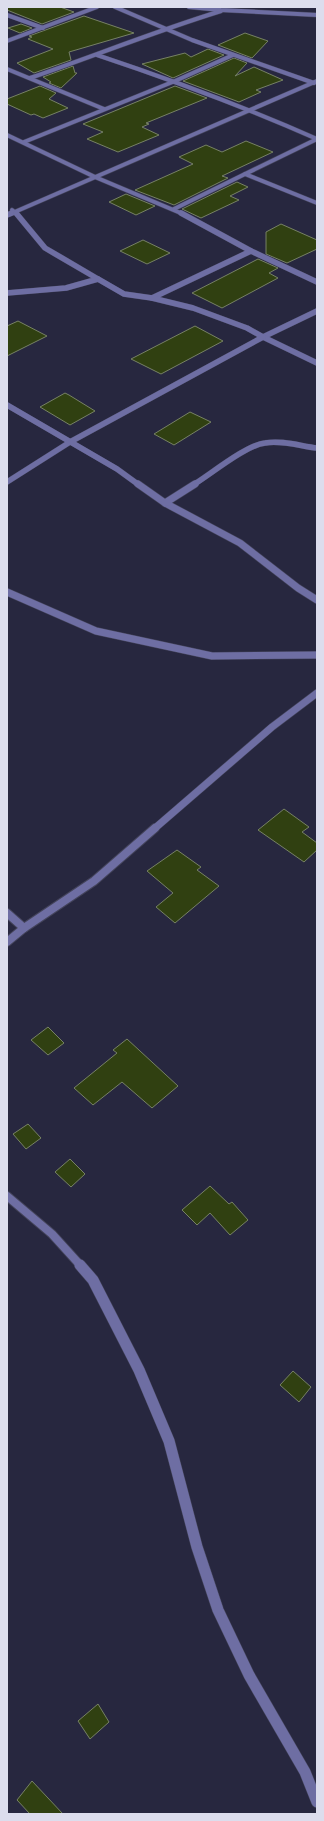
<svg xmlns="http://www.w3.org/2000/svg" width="324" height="1821" font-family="Mulish,sans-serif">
	<rect width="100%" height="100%" fill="#27273f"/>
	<g fill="#304011" stroke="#768165">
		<polygon points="7,7 60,7 74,12 42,24 7,10"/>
		<polygon points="84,16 134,33 69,52 71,60 34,73 17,63 53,49 28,39 32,37 29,36"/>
		<polygon points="21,24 32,28 20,33 8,28"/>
		<polygon points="245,33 268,41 252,58 218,45"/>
		<polygon points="208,49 224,55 173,78 142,64 185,53 191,57"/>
		<polygon points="234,58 247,63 235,76 254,67 283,80 256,90 261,92 239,102 183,81"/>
		<polygon points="73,66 75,73 77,73 61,88 49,83 51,82 43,77"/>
		<polygon points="40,86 56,93 49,99 68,108 43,118 34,114 31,115 7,104 7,99"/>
		<polygon points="175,86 207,98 146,123 149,124 142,127 159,135 118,152 87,139 103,132 83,124"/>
		<polygon points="246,141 273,152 222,176 228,178 174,205 135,190 193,164 179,157 206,145 222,152"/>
		<polygon points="237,182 248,187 230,196 239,200 201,218 182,209"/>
		<polygon points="126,194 155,206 136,215 109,202"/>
		<polygon points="281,224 317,240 317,249 287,263 266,254 266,232"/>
		<polygon points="143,240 170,253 147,264 120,251"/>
		<polygon points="258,259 278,268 269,273 278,278 222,308 192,293"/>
		<polygon points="18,321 47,336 7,356 7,326"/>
		<polygon points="195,326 223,341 161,374 131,359"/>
		<polygon points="65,393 69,395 95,411 70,425 40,407"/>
		<polygon points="190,412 211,422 174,445 154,434"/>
		<polygon points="284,809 309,827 302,832 317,843 317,850 304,862 258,830"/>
		<polygon points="177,850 201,867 197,870 219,886 175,923 156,907 173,893 147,871"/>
		<polygon points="48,1027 64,1043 48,1055 31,1040"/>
		<polygon points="127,1039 178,1086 152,1108 122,1082 93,1105 74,1088 117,1053 113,1050"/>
		<polygon points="28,1124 41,1138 26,1149 13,1134"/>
		<polygon points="70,1159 85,1174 71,1187 55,1172"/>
		<polygon points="210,1186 229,1204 232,1202 248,1220 230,1235 210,1213 197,1225 182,1210"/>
		<polygon points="293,1371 311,1387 299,1402 280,1385"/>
		<polygon points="98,1704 109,1722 90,1739 78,1721"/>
		<polygon points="32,1781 63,1814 30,1814 17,1800"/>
	</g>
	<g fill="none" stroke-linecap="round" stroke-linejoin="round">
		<defs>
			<g id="street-far4">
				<polyline points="115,7 192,40 314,83"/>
				<polyline points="189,7 221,10 317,15"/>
				<polyline points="7,15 43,28"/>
				<polyline points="7,41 97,7"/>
				<path d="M97 55C172 80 245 107 317 139"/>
				<polyline points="7,69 104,109"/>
				<path d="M30 78C94 56 156 31 221 11"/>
				<polyline points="7,135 95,177 183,214"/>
				<polyline points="24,142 175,81 233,55"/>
				<polyline points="245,174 317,139"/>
				<polyline points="174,209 245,174 317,203"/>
				<polyline points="12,210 17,214"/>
				<polyline points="10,214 317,81"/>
			</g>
			<g id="street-far3">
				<polyline points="181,213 251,251 317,282"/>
				<polyline points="7,215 12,213"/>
				<polyline points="7,293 66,288 98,279 45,248 16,213"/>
				<polyline points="152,298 251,251"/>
				<polyline points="263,337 317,311"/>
				<polyline points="263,337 317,363"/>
				<polyline points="7,405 117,469 139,485"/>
				<polyline points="7,482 70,442 263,337 247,328 193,308 152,298 124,294 98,279"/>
				<path d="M193 485C211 474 246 445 265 443 282 440 300 446 317 448"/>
			</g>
			<g id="street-far2">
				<polyline points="138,484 165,503 240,543 298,588 317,600"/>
				<polyline points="165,503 195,484"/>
				<polyline points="7,592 96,631 212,656 317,655"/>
				<polyline points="154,829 272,727 317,693"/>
			</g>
			<g id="street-far1">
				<polyline points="7,913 24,928 7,942"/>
				<polyline points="24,928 94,881 155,828"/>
				<polyline points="7,1196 52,1234 81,1266"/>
			</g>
			<polyline id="street" points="80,1265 93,1280 139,1370 169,1441 197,1547 218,1610 249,1675 305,1772 317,1802"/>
		</defs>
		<use href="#street-far4" stroke="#44445b" stroke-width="5"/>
		<use href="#street-far3" stroke="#44445b" stroke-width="6"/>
		<use href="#street-far2" stroke="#44445b" stroke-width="8"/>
		<use href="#street-far1" stroke="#44445b" stroke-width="10"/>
		<use href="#street" stroke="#44445b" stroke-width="12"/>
		<use href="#street-far4" stroke="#6e6ea3" stroke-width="4"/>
		<use href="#street-far3" stroke="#6e6ea3" stroke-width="5.5"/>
		<use href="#street-far2" stroke="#6e6ea3" stroke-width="7"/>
		<use href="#street-far1" stroke="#6e6ea3" stroke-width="8"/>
		<use href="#street" stroke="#6e6ea3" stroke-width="11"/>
	</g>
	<rect width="324" height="1821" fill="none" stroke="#dcdded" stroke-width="16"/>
</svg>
